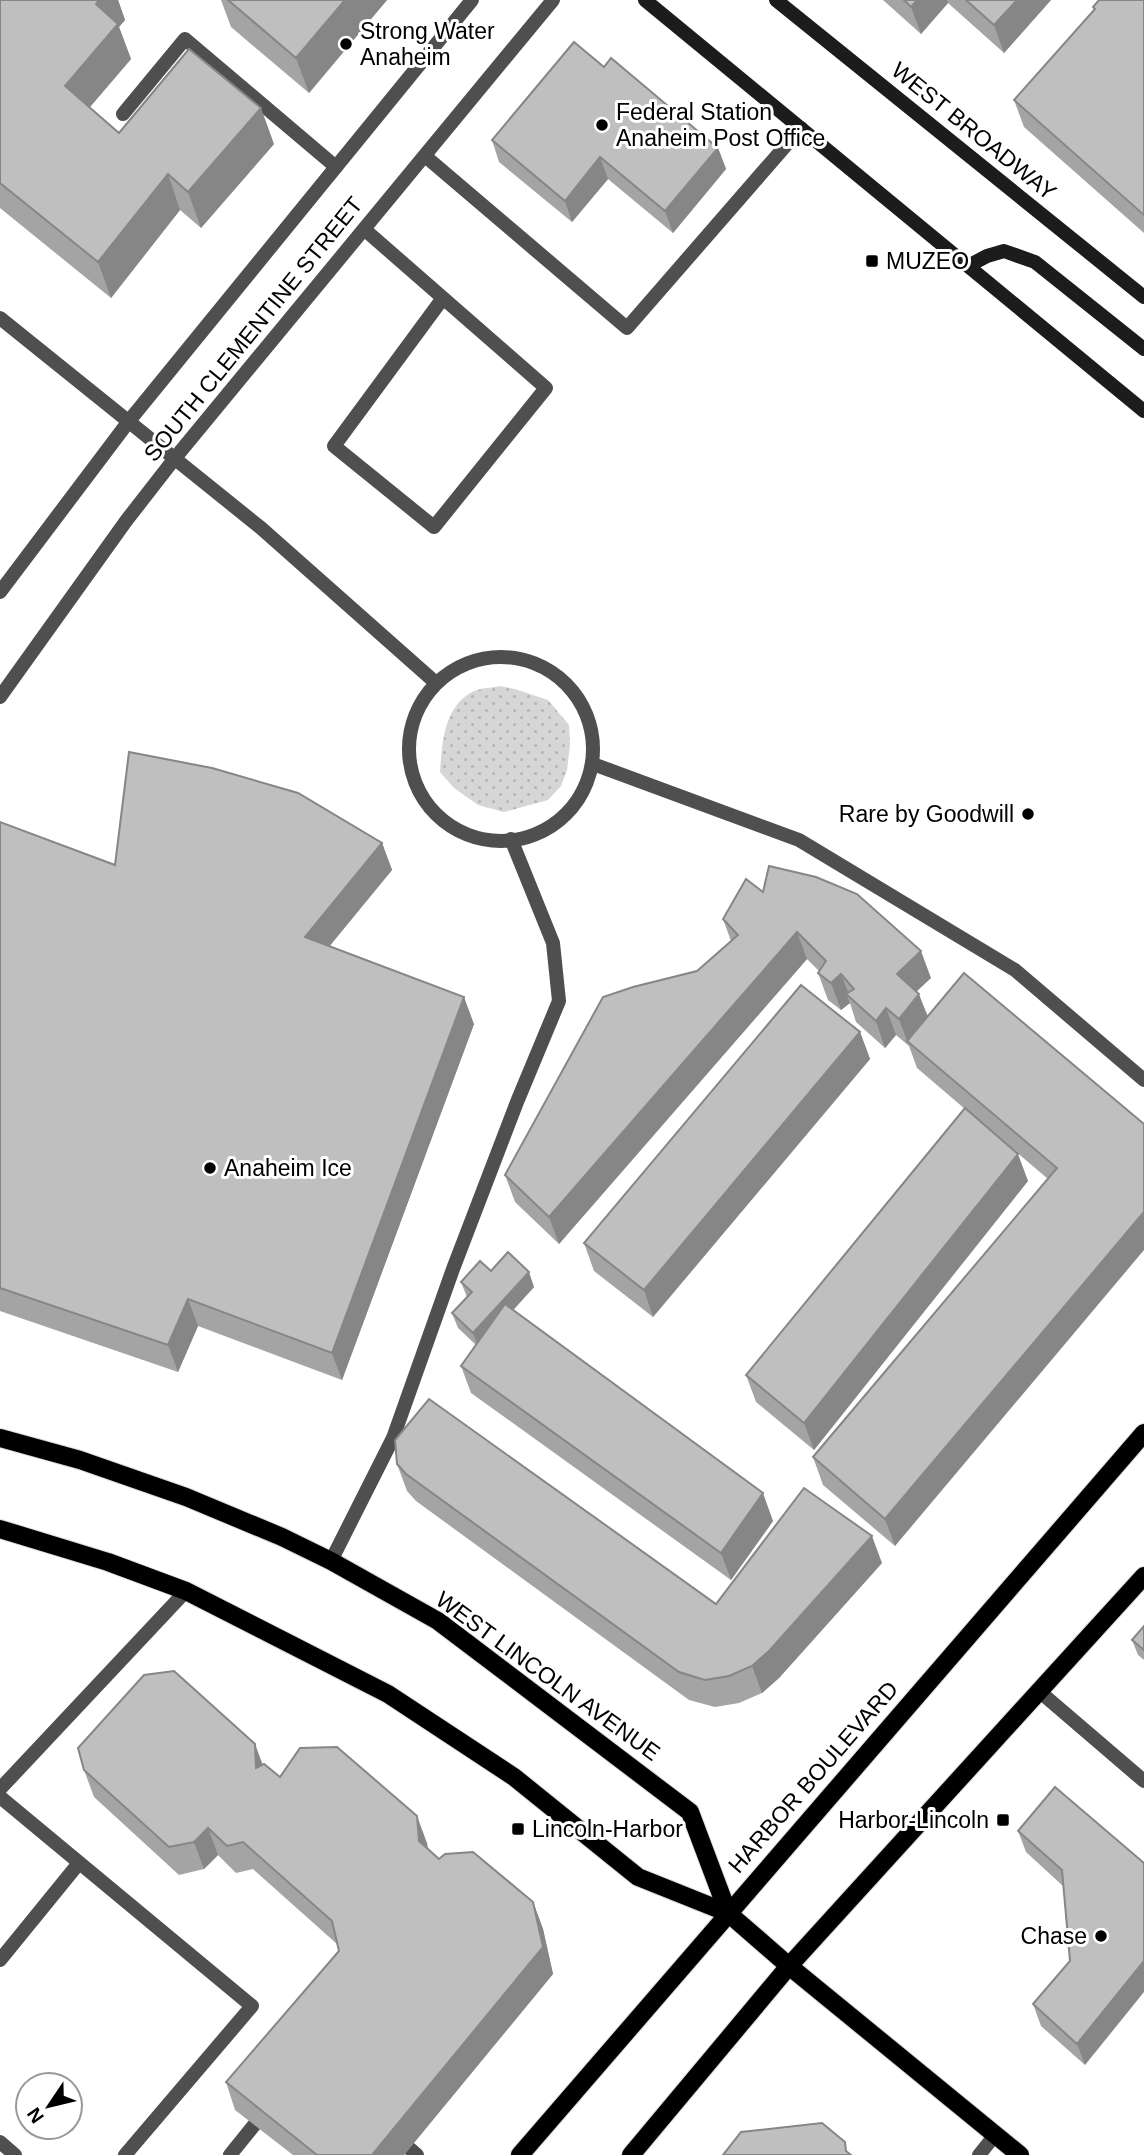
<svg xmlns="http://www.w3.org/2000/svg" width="1144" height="2155" font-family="Helvetica,sans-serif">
	<defs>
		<pattern id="grass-dots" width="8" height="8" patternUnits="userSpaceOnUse" patternTransform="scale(1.75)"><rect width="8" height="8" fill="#d6d6d6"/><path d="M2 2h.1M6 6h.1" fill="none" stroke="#b6b6b6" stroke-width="1.8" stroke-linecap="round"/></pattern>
	</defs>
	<rect width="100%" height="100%" fill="#fff"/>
	<path fill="url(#grass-dots)" d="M500 686 515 689 548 700 569 725 570 745 567 770 561 786 548 800 504 812 478 805 454 788 440 772C442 743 444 707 472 692 479 688 492 688 500 686Z"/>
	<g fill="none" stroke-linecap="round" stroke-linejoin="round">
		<defs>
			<g id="primary">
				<polyline points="0,1438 80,1460 186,1497 282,1537 331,1561 438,1621 690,1812 728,1913"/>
				<polyline points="0,1529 108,1562 186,1591 388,1694 514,1777 638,1877 728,1913 789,1966 1020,2155"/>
				<polyline points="520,2155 1144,1433"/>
				<polyline points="631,2155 789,1966 1144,1576"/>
			</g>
		</defs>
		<use href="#primary" stroke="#dbdbdb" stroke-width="20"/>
		<g stroke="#4f4f4f" stroke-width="14">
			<polyline points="123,114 185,39 336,167"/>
			<polyline points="425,156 627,328 801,128"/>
			<polyline points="364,229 546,388 434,527 334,446 443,298"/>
			<polyline points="331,1561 393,1438 453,1269 517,1102 559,1001 553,943 511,839"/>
			<polyline points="1039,1691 1144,1781"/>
			<polyline points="0,1789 186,1591"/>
			<polyline points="0,1797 252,2006 125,2155"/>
			<polyline points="0,1960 79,1863"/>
			<polyline points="0,2142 15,2155"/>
			<polyline points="409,2148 417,2155"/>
			<polyline points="230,2155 255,2124"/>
			<polyline points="979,2155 995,2135"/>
		</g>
		<g stroke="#4f4f4f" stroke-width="14">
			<polyline points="0,318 261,528 436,683"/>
			<polyline points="0,592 129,421 472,0"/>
			<circle cx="501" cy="749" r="92"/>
			<polyline points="0,697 126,521 175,458 553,0"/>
			<polyline points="593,764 799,840 1015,970 1144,1080"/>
		</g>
		<g stroke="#1c1c1c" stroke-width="14">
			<polyline points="645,0 1144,411"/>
			<polyline points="776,0 1144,297"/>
			<polyline points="968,266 987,256 1004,251 1035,262 1144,349"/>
		</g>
		<use href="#primary" stroke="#000" stroke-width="18"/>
	</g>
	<g fill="#a4a4a4">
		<polygon points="0,0 118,0 125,20 119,27 131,59 90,107 119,133 274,144 201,228 180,210 111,298 0,208"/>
		<polygon points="221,0 387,0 309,93 231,27"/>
		<polygon points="883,0 1051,0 1004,53 948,3 921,34"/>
		<polygon points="1144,0 1144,233 1024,127 1014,100 1094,10 1093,7"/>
		<polygon points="604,67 718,148 726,169 673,233 608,179 572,222 499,162 492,140"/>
		<polygon points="0,822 115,865 382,843 392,870 329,946 474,1024 342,1380 198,1326 178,1372 0,1311"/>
		<polygon points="763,892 931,978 917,991 928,1016 1144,1124 895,1546 823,1485 813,1457 1048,1179 1014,1150 1028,1181 814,1450 756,1402 746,1375 965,1109 917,1068 909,1046 896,1035 885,1048 856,1022 850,1003 841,1010 828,1000 818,973 819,971 807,959 559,1244 515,1202 505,1175 697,971 731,941 723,919"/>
		<polygon points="860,1032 870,1059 653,1317 594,1271 584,1243"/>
		<polygon points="491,1271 534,1287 513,1310 773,1521 731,1580 471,1393 461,1366 476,1345 458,1328 452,1313 467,1297 461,1282"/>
		<polygon points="397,1464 716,1604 882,1563 779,1678 762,1693 739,1703 715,1707 689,1700 416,1501 407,1491"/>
		<polygon points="1144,1626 1144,1660 1138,1655 1132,1640"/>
		<polygon points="263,1764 280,1777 427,1843 428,1848 439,1859 533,1902 543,1929 553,1974 404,2155 293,2155 235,2110 226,2082 339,1951 337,1944 253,1869 236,1873 218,1855 204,1869 179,1875 94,1797 84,1770"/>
		<polygon points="1055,1787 1085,2065 1041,2026 1033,2004 1070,1961 1063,1886 1026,1852 1018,1831"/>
	</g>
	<g fill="#868686">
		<polygon points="99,0 118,0 125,20 119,27 131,59 78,121 65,86 96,4"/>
		<polygon points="345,0 387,0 309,93 296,58"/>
		<polygon points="917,0 947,0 948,3 921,34 911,7"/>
		<polygon points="1017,0 1051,0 1004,53 994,25"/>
		<polygon points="261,108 274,144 201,228 188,192"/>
		<polygon points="718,148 726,169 673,233 665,211"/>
		<polygon points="600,157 608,179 572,222 565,201"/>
		<polygon points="168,174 180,210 111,298 98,262"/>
		<polygon points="382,843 392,870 315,964 305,937"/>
		<polygon points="797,932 807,959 559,1244 549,1217"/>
		<polygon points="921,951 931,978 906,1001 897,974"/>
		<polygon points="841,974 850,997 846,994 850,1003 841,1010 831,983"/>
		<polygon points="919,994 929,1021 907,1041 909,1046 899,1019"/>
		<polygon points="464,997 474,1024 342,1380 332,1353"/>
		<polygon points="886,1008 896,1035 885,1048 876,1021"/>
		<polygon points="860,1032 870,1059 653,1317 644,1290"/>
		<polygon points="1018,1154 1028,1181 814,1450 804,1423"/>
		<polygon points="1144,1212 1144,1250 895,1546 885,1519"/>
		<polygon points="529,1272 534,1287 479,1348 473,1333"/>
		<polygon points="188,1299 198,1326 178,1372 168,1345"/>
		<polygon points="763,1493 773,1521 731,1580 721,1553"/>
		<polygon points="872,1536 882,1563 779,1678 762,1693 752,1666"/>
		<polygon points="255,1744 265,1771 256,1768"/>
		<polygon points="417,1816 427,1843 429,1868 419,1841"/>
		<polygon points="208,1828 218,1855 204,1869 194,1842"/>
		<polygon points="533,1902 543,1929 553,1974 404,2155 372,2155"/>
		<polygon points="1144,1961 1144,1992 1085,2065 1077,2044"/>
	</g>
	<g fill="#bfbfbf" stroke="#868686" stroke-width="2">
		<polygon points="0,0 99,0 96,4 118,24 65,86 119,133 189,49 261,108 188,192 168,174 98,262 0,183"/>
		<polygon points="228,0 345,0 296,58"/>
		<polygon points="904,0 917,0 911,7"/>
		<polygon points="966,0 1017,0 994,25"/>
		<polygon points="1099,0 1144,0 1144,215 1014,100 1095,9 1093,7"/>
		<polygon points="574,42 604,67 611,58 718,148 665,211 600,157 565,201 492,140"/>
		<polygon points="129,752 212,768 298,793 382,843 305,937 464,997 332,1353 188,1299 168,1345 0,1288 0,822 115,865"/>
		<polygon points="769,866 816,877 857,894 921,951 897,974 919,994 899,1019 886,1008 876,1021 846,994 854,989 841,974 831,983 818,973 826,961 797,932 549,1217 505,1175 603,997 633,987 697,971 738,935 723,919 746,879 763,892"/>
		<polygon points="964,973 1144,1124 1144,1212 885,1519 813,1457 1057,1168 907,1041"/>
		<polygon points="801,985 860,1032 644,1290 584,1243"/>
		<polygon points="965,1108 1018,1154 804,1423 746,1375"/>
		<polygon points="508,1252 529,1272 473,1333 452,1313 472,1292 461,1282 480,1261 491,1271"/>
		<polygon points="505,1304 763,1493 721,1553 461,1366"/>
		<polygon points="429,1399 716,1604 804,1488 872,1536 769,1651 752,1666 729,1676 705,1680 679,1672 406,1474 397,1464 395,1440"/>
		<polygon points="1144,1626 1144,1650 1132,1640"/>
		<polygon points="174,1671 255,1744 256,1768 264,1764 280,1777 300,1748 337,1747 417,1816 419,1841 439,1859 445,1854 473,1852 533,1902 543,1947 372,2155 317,2155 226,2082 339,1951 332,1921 243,1842 227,1846 208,1828 194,1842 169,1847 84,1770 78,1748 144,1675"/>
		<polygon points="1055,1787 1144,1863 1144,1961 1077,2044 1033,2004 1070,1961 1062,1870 1018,1831"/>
		<polygon points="822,2123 845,2142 846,2151 851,2155 723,2155 741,2132"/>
	</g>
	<g fill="#000" stroke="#fff" stroke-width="2.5">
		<circle cx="346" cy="44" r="7"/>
		<circle cx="602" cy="125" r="7"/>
		<rect x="865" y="254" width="14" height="14" rx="3.5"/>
		<circle cx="1028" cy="814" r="7"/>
		<circle cx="210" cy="1168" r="7"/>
		<rect x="996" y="1813" width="14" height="14" rx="3.5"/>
		<rect x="511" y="1822" width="14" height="14" rx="3.5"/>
		<circle cx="1101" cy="1936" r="7"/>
	</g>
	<g text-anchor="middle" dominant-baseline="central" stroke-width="6" stroke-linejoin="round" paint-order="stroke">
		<g font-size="23" fill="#000" stroke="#fff" text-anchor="start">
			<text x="360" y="31">Strong Water<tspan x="360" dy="26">Anaheim</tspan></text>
			<text x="616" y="112">Federal Station<tspan x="616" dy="26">Anaheim Post Office</tspan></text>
			<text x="886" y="261">MUZEO</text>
			<text x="1014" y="814" text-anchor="end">Rare by Goodwill</text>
			<text x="224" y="1168">Anaheim Ice</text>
			<text x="989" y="1820" text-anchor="end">Harbor-Lincoln</text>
			<text x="532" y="1829">Lincoln-Harbor</text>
			<text x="1087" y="1936" text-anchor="end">Chase</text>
		</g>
		<g font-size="23" fill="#000" stroke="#fff">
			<text transform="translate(974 131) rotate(39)">WEST BROADWAY</text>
			<text transform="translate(253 329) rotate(-51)">SOUTH CLEMENTINE STREET</text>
			<text transform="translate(548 1676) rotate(36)">WEST LINCOLN AVENUE</text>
			<text transform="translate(813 1777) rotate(-49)">HARBOR BOULEVARD</text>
		</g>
	</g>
	<g transform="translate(49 2106) rotate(235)"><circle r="33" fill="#ffffff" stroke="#999999" stroke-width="2"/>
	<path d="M0-5L12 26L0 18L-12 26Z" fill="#000000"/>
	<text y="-10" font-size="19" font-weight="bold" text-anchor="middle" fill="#000000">N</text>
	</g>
</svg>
